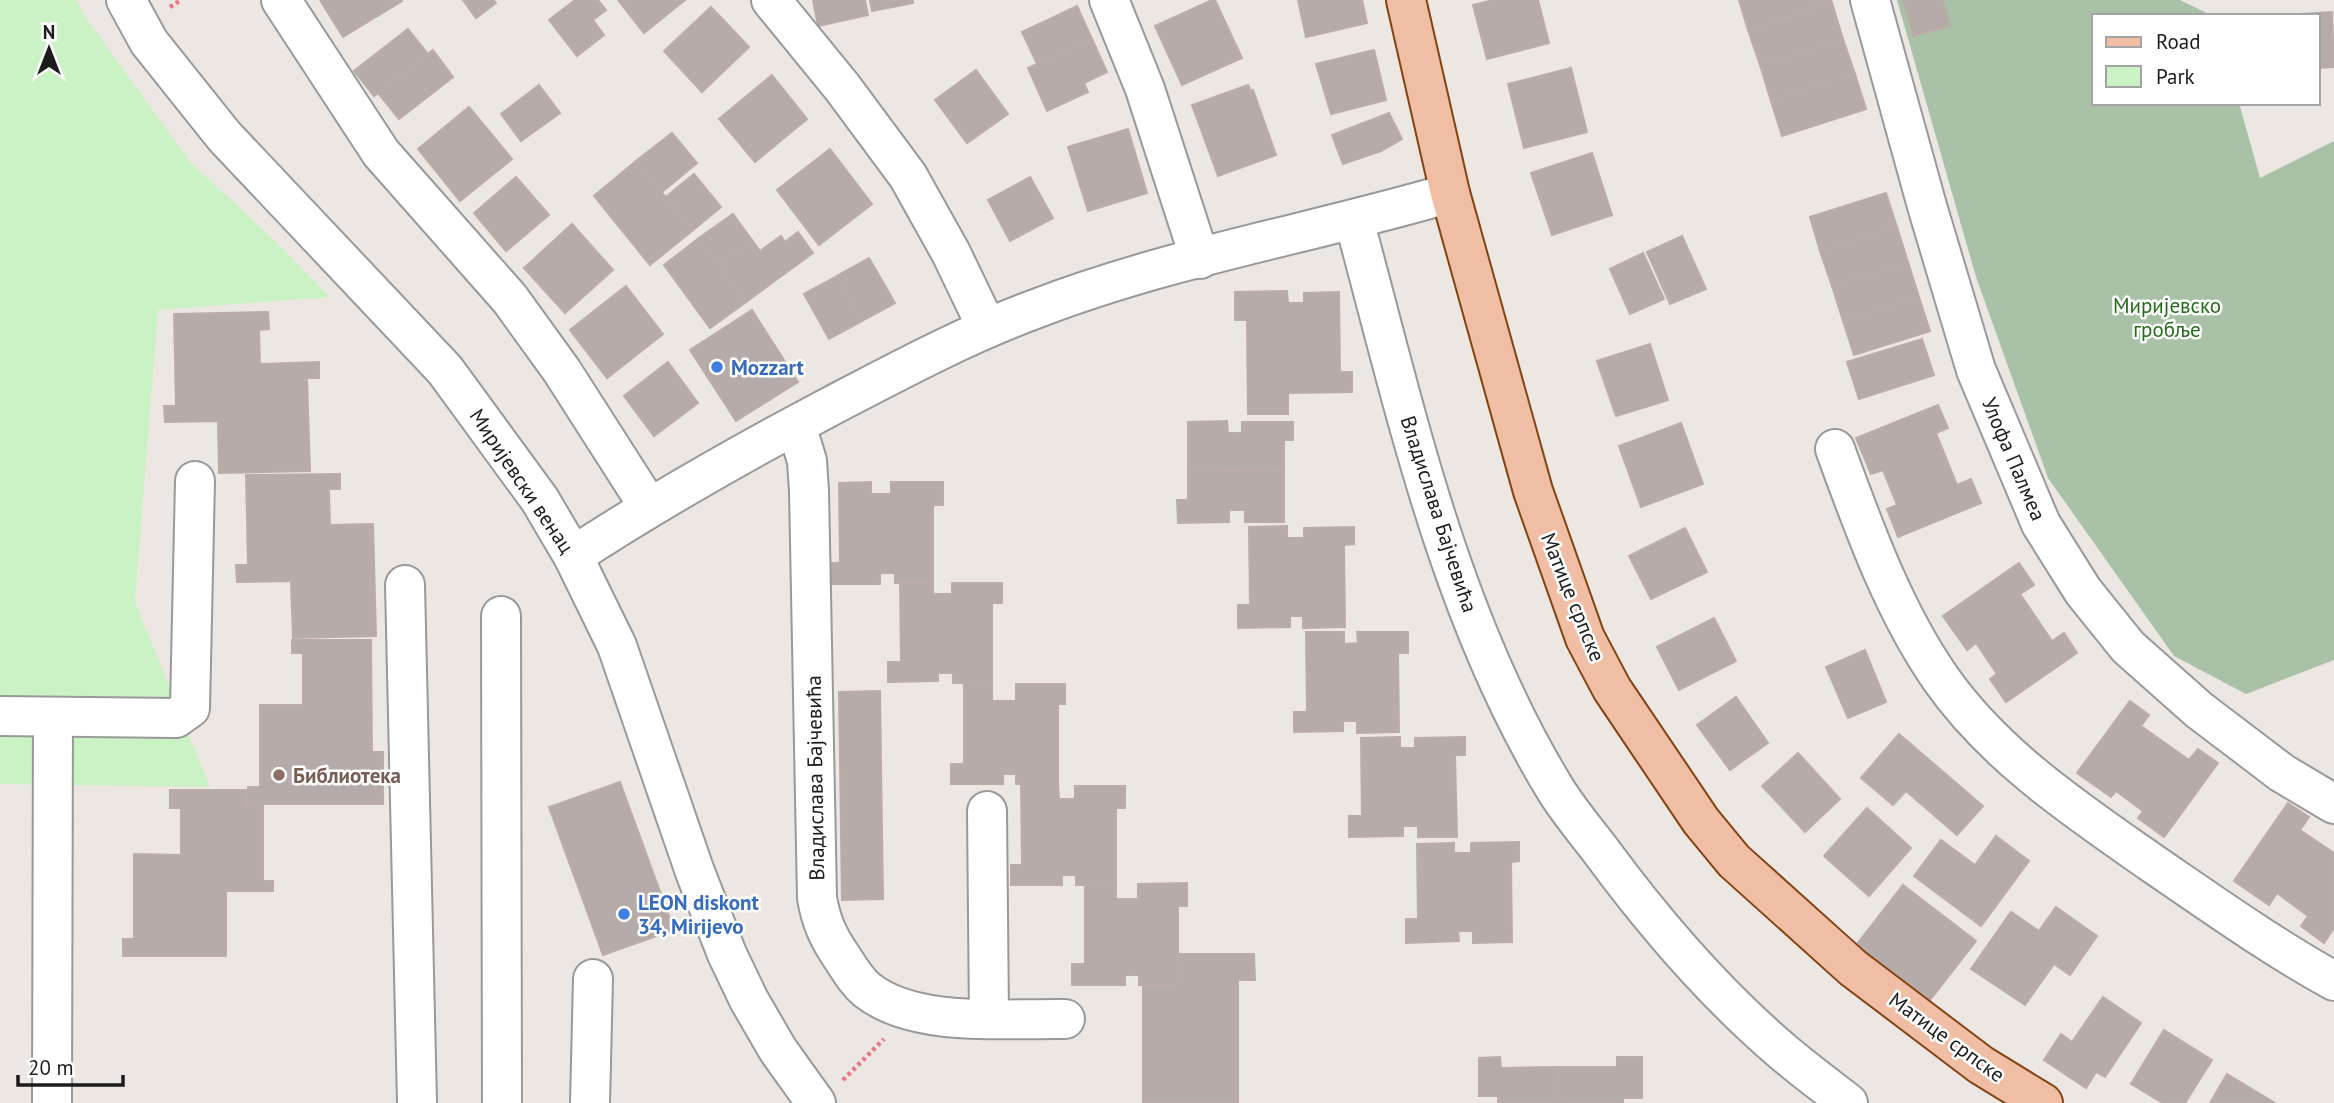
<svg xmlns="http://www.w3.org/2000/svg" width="2334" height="1103" font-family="'PT Sans',sans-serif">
	<rect width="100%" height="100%" fill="#ece7e3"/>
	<polygon fill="#a9c2a7" points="1897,0 2180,0 2213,16 2094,16 2094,103 2239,103 2260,178 2334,141 2334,660 2246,694 2174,656 2048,478 1976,277"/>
	<polygon fill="#cbf2c4" points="0,0 77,0 84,15 191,163 275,241 330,297 158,310 135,602 210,787 0,784"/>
	<g fill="#b5aca9" stroke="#bcaca7" stroke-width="2">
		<polygon points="320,0 401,0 402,1 343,37"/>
		<polygon points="463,0 493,0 496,3 476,18"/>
		<polygon points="575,0 598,0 606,10 593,20 604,35 577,56 549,20"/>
		<polygon points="618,0 685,0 644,33"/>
		<polygon points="813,0 865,0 868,15 818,26"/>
		<polygon points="870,0 913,0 913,3 872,11"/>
		<polygon points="1212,0 1215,0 1242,58 1182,85 1155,26"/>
		<polygon points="1298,0 1362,0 1367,23 1306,37"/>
		<polygon points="1493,0 1538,0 1549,43 1487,59 1473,5"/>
		<polygon points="1739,0 1831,0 1832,3 1748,30"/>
		<polygon points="1903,0 1943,0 1950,26 1913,36"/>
		<polygon points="1832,3 1843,39 1760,65 1748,30"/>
		<polygon points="1077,6 1092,39 1037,64 1022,32"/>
		<polygon points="711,7 749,47 702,92 664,51"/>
		<polygon points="2332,12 2334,67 2318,68 2318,16 2262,16"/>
		<polygon points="408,29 428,54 374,96 354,71"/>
		<polygon points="1092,39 1107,72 1084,83 1088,92 1047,111 1028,68"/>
		<polygon points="1843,39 1855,74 1771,101 1760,65"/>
		<polygon points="433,50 453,77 399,119 378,93"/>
		<polygon points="1374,50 1386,100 1331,114 1316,64"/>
		<polygon points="1571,68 1587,132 1524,148 1508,84"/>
		<polygon points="976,70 1008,114 967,143 935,100"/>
		<polygon points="1855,74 1866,109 1782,136 1771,101"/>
		<polygon points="772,75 807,119 755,162 719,119"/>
		<polygon points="539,85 560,113 521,141 501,114"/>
		<polygon points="1248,85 1251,91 1253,90 1276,155 1218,176 1192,105"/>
		<polygon points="469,107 512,159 460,201 418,149"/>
		<polygon points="1389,113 1402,139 1381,151 1343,164 1332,135"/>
		<polygon points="1128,129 1147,193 1088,211 1068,147"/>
		<polygon points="672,133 697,163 662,192 636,161"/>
		<polygon points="830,149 872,204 819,245 777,190"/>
		<polygon points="1592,153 1612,215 1552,235 1531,173"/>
		<polygon points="636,161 693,230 650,265 594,196"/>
		<polygon points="694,174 721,207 693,230 666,197"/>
		<polygon points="516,177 549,215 506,251 474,213"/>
		<polygon points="1030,177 1053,218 1010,241 988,200"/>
		<polygon points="1886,193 1897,227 1820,251 1810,217"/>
		<polygon points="733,214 752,240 719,265 699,238"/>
		<polygon points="572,224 613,270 565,313 524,268"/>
		<polygon points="1897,227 1908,262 1832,286 1820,251"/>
		<polygon points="798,232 813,253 746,302 719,265 752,240 760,251 781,236 785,242"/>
		<polygon points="1682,236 1706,289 1670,304 1647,252"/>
		<polygon points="699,238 746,302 710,328 664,265"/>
		<polygon points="1643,253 1664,299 1630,314 1610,269"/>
		<polygon points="869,258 895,303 862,321 837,276"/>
		<polygon points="1908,262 1919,297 1843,321 1832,286"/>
		<polygon points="837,276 862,321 829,339 804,294"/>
		<polygon points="626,286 663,334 607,378 570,330"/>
		<polygon points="1287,291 1288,303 1304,303 1304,293 1339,292 1340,372 1352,372 1352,392 1288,393 1288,414 1248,414 1247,320 1235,320 1235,292"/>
		<polygon points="1919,297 1930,331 1854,355 1843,321"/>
		<polygon points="752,310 798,382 736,421 690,350"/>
		<polygon points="268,312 269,329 259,330 260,364 319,362 319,378 307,378 310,471 219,473 218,421 165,422 164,406 176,406 174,314"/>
		<polygon points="1922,339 1934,375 1859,399 1847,362"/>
		<polygon points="1650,344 1668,400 1616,416 1597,361"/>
		<polygon points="668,362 698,403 654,436 624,396"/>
		<polygon points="1938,405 1948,428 1936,433 1957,485 1971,479 1981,503 1898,537 1887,509 1897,505 1883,470 1871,474 1856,438"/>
		<polygon points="1227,421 1228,433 1242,433 1242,422 1293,422 1293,440 1284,440 1284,470 1188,472 1188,422"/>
		<polygon points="1681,423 1703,484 1641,507 1619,446"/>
		<polygon points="1284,470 1284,522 1245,522 1245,510 1229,510 1229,522 1178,523 1177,500 1188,500 1188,472"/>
		<polygon points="340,474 340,489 329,489 330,525 373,524 376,636 293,638 291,581 237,582 236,565 248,565 246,475"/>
		<polygon points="871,482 871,494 891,494 891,482 943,482 943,505 933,505 933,583 895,583 895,573 880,573 880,584 829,584 829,563 840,563 839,483"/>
		<polygon points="1287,526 1287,538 1304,538 1304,528 1354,527 1354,544 1344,545 1345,627 1303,628 1303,616 1290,616 1290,627 1238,628 1238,605 1250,605 1249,527"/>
		<polygon points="1685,528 1707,572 1651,599 1629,556"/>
		<polygon points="2019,563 2034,585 2020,594 2052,641 2064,633 2077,653 2006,702 1990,679 1997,674 1976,643 1967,650 1943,616"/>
		<polygon points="900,583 933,583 933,594 952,594 952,583 1002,583 1002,603 992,603 992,683 953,683 953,673 938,673 938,681 888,682 888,662 901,662"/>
		<polygon points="1714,618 1736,661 1679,690 1657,647"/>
		<polygon points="1306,632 1344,632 1344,644 1358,643 1357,632 1408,632 1408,653 1398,653 1399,732 1357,733 1357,721 1343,721 1343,731 1294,732 1294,712 1307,712"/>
		<polygon points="292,640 371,640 372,752 383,752 383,804 248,804 248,787 260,787 260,705 303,705 303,653 292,653"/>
		<polygon points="1865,650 1886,702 1848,718 1826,667"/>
		<polygon points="964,683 992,683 992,701 1016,701 1016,684 1065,684 1065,704 1058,704 1058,784 1016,784 1016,774 1003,774 1003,784 951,784 951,764 964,764"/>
		<polygon points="880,691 883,899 842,900 839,692"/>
		<polygon points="1736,697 1768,743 1730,770 1697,725"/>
		<polygon points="2130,701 2149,715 2141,726 2189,760 2198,749 2218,763 2164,837 2138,818 2143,811 2116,791 2111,797 2077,773"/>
		<polygon points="1899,734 1983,806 1957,835 1906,791 1893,805 1861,778"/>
		<polygon points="1400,737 1400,748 1415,748 1415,738 1465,737 1465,755 1455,755 1457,837 1418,837 1418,826 1403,826 1403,836 1349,837 1349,816 1362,816 1361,738"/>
		<polygon points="1798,753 1840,799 1805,832 1762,786"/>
		<polygon points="620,782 674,930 603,955 549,807"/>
		<polygon points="1021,784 1058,784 1059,799 1075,799 1075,786 1125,786 1125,808 1116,808 1116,885 1076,885 1076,875 1062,875 1062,885 1011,885 1011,865 1022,865"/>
		<polygon points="170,790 247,790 247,806 263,806 263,881 273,881 273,891 226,891 226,956 123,956 123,939 134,939 134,854 181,855 181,808 170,808"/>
		<polygon points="2288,803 2309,817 2300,830 2334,853 2334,928 2324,943 2301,926 2308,916 2277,893 2269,905 2234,881"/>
		<polygon points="1867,808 1911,848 1869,896 1824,856"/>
		<polygon points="1996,836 2029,861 1981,926 1914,876 1941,840 1975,865"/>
		<polygon points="1519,842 1519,861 1511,862 1512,942 1473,943 1473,931 1458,931 1459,941 1406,943 1406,919 1418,919 1417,844 1454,843 1454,853 1471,853 1471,843"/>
		<polygon points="1187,883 1187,906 1178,906 1178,985 1139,985 1139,975 1125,975 1125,985 1072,985 1072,964 1085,964 1085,885 1116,885 1116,899 1138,899 1138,884"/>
		<polygon points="1903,885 1976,941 1930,1000 1857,944"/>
		<polygon points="2056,907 2097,936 2070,975 2054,964 2025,1005 1971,969 2011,912 2039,931"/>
		<polygon points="1178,954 1254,954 1255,980 1238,980 1238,1103 1143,1103 1143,985 1178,985"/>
		<polygon points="2103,997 2141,1023 2105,1077 2096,1072 2086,1088 2044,1060 2061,1034 2072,1042"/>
		<polygon points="2164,1030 2212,1060 2185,1103 2163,1103 2131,1084"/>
		<polygon points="1500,1057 1501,1068 1559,1067 1560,1103 1498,1103 1498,1096 1479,1096 1479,1058"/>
		<polygon points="1617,1057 1642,1057 1642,1098 1623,1098 1623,1103 1560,1103 1559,1067 1617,1067"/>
		<polygon points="2227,1074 2275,1103 2210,1103"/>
	</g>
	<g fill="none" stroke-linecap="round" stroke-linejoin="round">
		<defs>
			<g id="minor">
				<polyline points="126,0 149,42 224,136 445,370 540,500 573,556 617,646 695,872 727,954 749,1000 778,1050 816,1103"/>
				<polyline points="281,0 381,153 510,299 562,371 649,507"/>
				<polyline points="771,0 842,87 908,176 951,253 987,328"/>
				<polyline points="1109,0 1145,89 1200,259"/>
				<polyline points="1870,0 1927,206 1976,370 2041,524 2083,591 2128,647 2199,710 2282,773 2334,804"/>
				<path d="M1354 220C1406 412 1449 614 1554 787 1567 809 1585 830 1601 851 1654 923 1713 992 1782 1051 1803 1069 1826 1086 1848 1103"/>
				<path d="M796 425 807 461 809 491 817 898C821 921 828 937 841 956 849 968 856 981 867 990 915 1028 1006 1018 1065 1019"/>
				<path d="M1835 449C1864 528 1893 610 1941 679 1995 756 2076 810 2152 863 2212 904 2271 946 2334 981"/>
				<path d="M573 556C657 501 744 452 833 405 900 370 967 334 1038 308 1171 257 1314 233 1450 193"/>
				<polyline points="405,585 417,1103"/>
				<polyline points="501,616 502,1103"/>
				<polyline points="0,716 176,718 190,708 195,481"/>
				<polyline points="987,811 989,1018"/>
				<polyline points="52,1103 53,717"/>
				<polyline points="590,1103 593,979"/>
			</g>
			<polyline id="major" points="1406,0 1450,193 1533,491 1585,638 1612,689 1701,821 1734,861 1853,968 1981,1065 2043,1103"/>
		</defs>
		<use href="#minor" stroke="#999" stroke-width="42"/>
		<use href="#major" stroke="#824412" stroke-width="42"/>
		<g stroke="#e87886" stroke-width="4.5" stroke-dasharray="3.5 3.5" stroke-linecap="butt">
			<polyline points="170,7 181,0"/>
			<polyline points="843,1080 884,1039"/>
		</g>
		<use href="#minor" stroke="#fff" stroke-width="38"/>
		<use href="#major" stroke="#f0bea4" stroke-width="38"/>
	</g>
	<g fill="#3f7fe0" stroke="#fff" stroke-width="2.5">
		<circle cx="717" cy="367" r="7"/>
		<circle cx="624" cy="914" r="7"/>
	</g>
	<circle fill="#8d6e63" stroke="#fff" stroke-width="2.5" cx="279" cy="775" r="7"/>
	<g text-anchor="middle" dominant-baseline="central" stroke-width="5" stroke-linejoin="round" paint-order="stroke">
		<g font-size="21" fill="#246b18" stroke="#fff">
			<text x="2167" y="305">Миријевско<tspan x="2167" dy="24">гробље</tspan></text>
		</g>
		<g font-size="21" font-weight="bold" fill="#366cbe" stroke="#fff" text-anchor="start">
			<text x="731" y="367">Mozzart</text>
			<text x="638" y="902">LEON diskont<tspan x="638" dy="24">34, Mirijevo</tspan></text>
		</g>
		<g font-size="21" fill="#1c1c1c" stroke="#fff">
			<text transform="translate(2014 459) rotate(67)">Улофа Палмеа</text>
			<text transform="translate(522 481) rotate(56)">Миријевски венац</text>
			<text transform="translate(1439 514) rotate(72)">Владислава Бајчевића</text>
			<text transform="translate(1573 597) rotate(68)">Матице српске</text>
			<text transform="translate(815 778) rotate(-91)">Владислава Бајчевића</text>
			<text transform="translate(1947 1037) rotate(36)">Матице српске</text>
		</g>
		<g font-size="21" font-weight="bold" fill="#785e54" stroke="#fff" text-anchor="start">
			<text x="293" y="775">Библиотека</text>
		</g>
	</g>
	<rect x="2092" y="14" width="228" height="91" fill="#ffffff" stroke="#a4a4a4" stroke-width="2"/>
	<rect x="2106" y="37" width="35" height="10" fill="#f0bea4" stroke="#a4a4a4" stroke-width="2"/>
	<text x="2156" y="49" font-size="21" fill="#1c1c1c">Road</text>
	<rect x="2106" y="66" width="35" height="21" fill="#cbf2c4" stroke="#a4a4a4" stroke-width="2"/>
	<text x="2156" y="84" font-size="21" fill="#1c1c1c">Park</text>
	<g transform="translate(49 49)" stroke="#ffffff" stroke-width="5" paint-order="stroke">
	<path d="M0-5L12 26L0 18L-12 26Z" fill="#1c1c1c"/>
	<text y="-10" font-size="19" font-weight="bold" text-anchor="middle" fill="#1c1c1c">N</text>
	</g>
	<path d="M18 1075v10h105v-10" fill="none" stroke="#1c1c1c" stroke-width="3.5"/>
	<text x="28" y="1075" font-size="21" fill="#1c1c1c" stroke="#ffffff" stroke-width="5" paint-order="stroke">20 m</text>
</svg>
